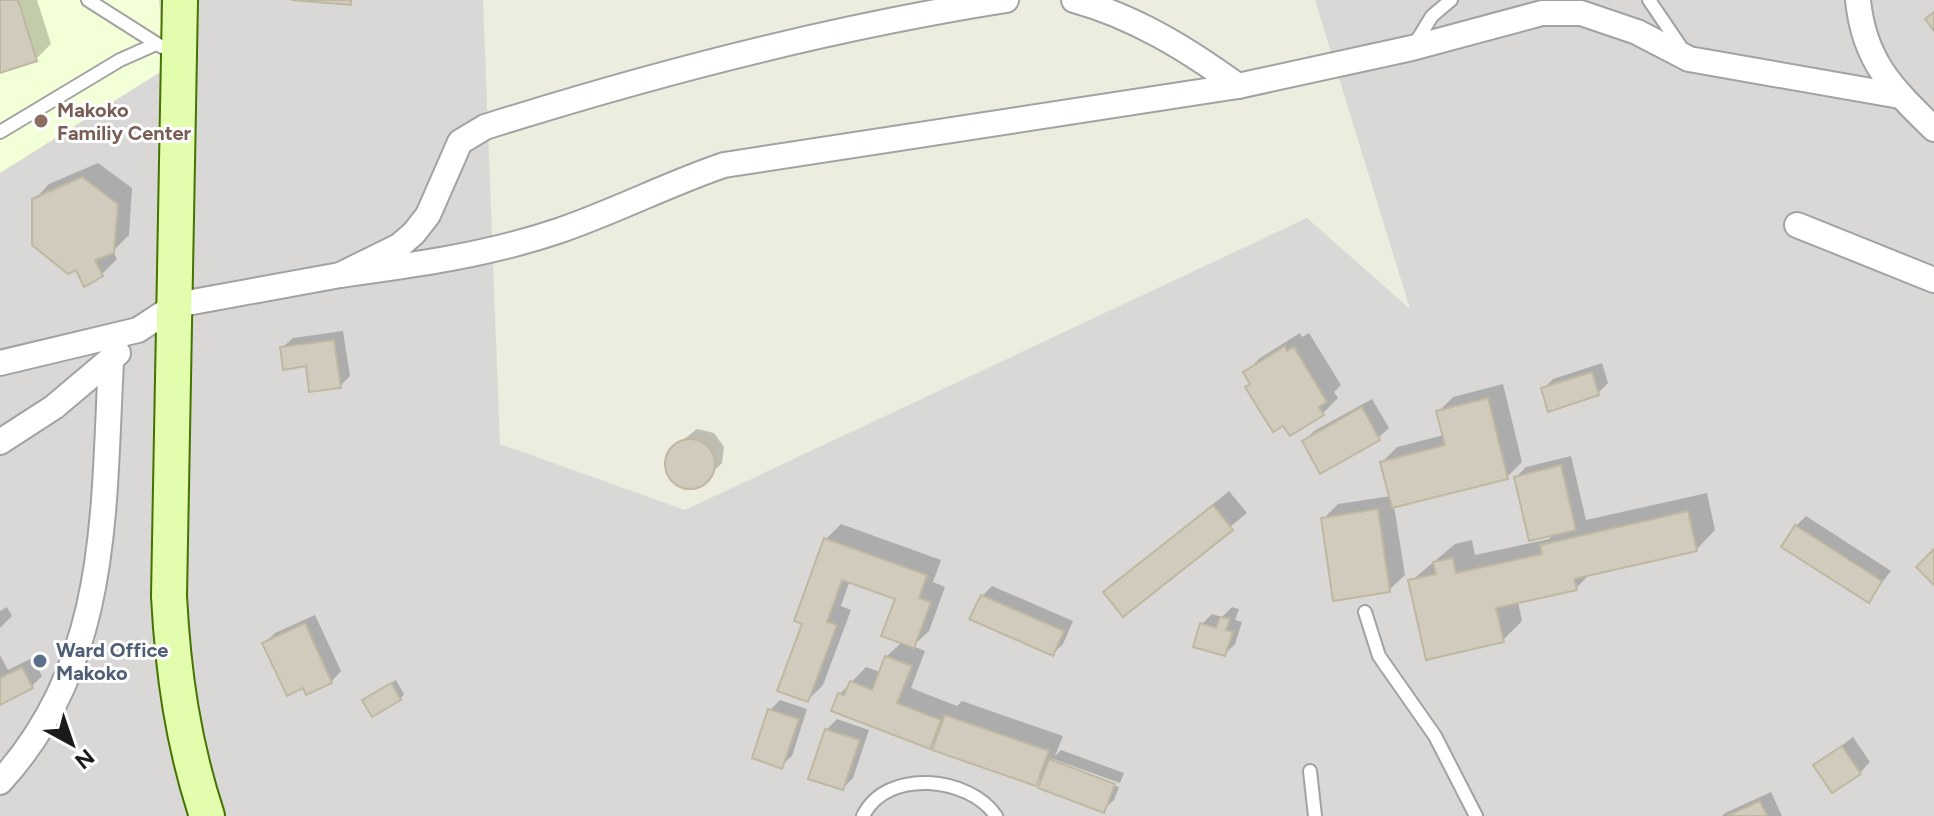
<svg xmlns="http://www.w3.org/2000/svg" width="1934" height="816" font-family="Figtree,sans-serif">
	<rect width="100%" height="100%" fill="#ededdf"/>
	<polygon fill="#d9d8d7" points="0,0 483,0 500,444 685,510 1307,218 1410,309 1315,0 1934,0 1934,816 0,816"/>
	<polygon fill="#f3ffd6" points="0,0 159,0 165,69 0,173"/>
	<g fill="#0003">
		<polygon points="0,0 37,0 51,44 36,59 0,70"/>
		<polygon points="98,163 132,188 129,235 113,251 117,259 102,274 34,200 49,184"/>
		<polygon points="343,331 350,376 340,386 282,348 293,338"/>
		<polygon points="1300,333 1302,337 1309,333 1341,385 1334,392 1338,398 1323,413 1290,433 1245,373 1260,358"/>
		<polygon points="1602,363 1608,383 1598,393 1543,389 1553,379"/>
		<polygon points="1503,384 1522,462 1507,477 1394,506 1405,575 1389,590 1323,519 1338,504 1391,496 1382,462 1397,447 1444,435 1438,412 1453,397"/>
		<polygon points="1372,399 1389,428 1378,438 1304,441 1314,431"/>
		<polygon points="697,429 714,433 724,447 722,463 699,485 679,485 667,469 670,450"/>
		<polygon points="1571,456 1586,520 1707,493 1715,530 1696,550 1590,574 1576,588 1518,601 1522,621 1503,640 1411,581 1455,544 1472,540 1475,555 1549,539 1554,533 1516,477 1526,467"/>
		<polygon points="1229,491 1247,513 1123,615 1105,593"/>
		<polygon points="1806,516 1891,571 1868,601 1796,526"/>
		<polygon points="841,524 941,560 933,582 945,587 929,631 913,646 925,651 911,688 957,706 962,701 1063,736 1055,756 1061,750 1124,773 1120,783 1053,759 1053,763 1119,787 1114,800 1103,810 1046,774 1035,784 938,738 929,747 840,694 866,667 880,672 886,657 902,642 898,598 850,580 841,606 851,610 823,685 808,700 804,623 826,539"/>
		<polygon points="992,586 1073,621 1063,644 1053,654 982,596"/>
		<polygon points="7,607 12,616 0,628 0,611"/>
		<polygon points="1232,607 1239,609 1235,620 1242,622 1235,644 1225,654 1202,624 1212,614 1222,617"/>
		<polygon points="315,615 341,671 331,682 265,643 275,633"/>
		<polygon points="0,655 8,670 32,658 42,676 32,686 0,702"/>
		<polygon points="396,680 404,694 400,699 365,700"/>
		<polygon points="780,700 807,709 792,756 781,766 770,710"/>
		<polygon points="837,719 869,730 853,778 843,788 826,730"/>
		<polygon points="1853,737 1870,762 1860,773 1816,765"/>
		<polygon points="1771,792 1782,816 1722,816 1725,813"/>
	</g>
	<g fill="#d0cbbc" stroke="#bfb8a1" stroke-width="2">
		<polygon points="0,0 18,0 37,61 0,73"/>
		<polygon points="291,0 351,0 351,5"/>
		<polygon points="1934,12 1934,31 1925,19"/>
		<polygon points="82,177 118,204 114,253 95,260 103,276 84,287 76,270 68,274 32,245 32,199"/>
		<polygon points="334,340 341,388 309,392 306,366 283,370 280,347"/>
		<polygon points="1285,346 1287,351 1294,347 1327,402 1319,407 1324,415 1290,436 1283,426 1273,432 1245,387 1250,384 1243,372"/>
		<polygon points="1592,372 1599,395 1548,412 1541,388"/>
		<polygon points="1488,398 1508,479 1392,508 1380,462 1445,445 1436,411"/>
		<polygon points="1362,407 1380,440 1320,474 1302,441"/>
		<circle cx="690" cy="464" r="25"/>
		<polygon points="1561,465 1576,530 1529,541 1514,477"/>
		<polygon points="1213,505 1233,530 1123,617 1103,592"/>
		<polygon points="1378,509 1390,592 1333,601 1321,518"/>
		<polygon points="1688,511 1697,551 1574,579 1577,590 1496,608 1504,642 1426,660 1408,580 1436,574 1433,562 1453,558 1456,573 1542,554 1540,545"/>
		<polygon points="1795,525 1882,581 1869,603 1781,547"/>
		<polygon points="824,538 927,575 919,598 931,602 914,648 881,636 895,599 842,580 827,622 837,625 808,702 777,691 802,624 794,621"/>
		<polygon points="1934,549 1934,585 1916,567"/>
		<polygon points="981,595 1064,631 1053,656 969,619"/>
		<polygon points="1220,617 1230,619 1226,630 1233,632 1225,656 1193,647 1200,623 1216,628"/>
		<polygon points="305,623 332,683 306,695 303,688 287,696 262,643"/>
		<polygon points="885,656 912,666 897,703 941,720 930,749 831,711 838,693 844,695 850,681 872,690"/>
		<polygon points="22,667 33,688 0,705 0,678"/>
		<polygon points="391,683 401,700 372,717 362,700"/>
		<polygon points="768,709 799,719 782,769 752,758"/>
		<polygon points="945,715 1049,751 1036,786 932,750"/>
		<polygon points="825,729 860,740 843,790 808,779"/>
		<polygon points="1842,746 1861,774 1832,793 1813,765"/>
		<polygon points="1049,759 1115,784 1104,813 1038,788"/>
		<polygon points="1760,801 1767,816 1727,816"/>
	</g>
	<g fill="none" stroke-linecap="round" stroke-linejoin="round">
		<defs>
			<g id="lane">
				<polyline points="88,0 162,47"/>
				<polyline points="1649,0 1683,50"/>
				<polyline points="1413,47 1432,16 1451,0"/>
				<polyline points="0,132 120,60 156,44"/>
				<polyline points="1365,612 1379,656 1435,736 1476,816"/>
				<polyline points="1310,771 1315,816"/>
				<path d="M863 816C887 767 970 777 996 816"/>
			</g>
			<g id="street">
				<path d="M1074 0C1135 17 1187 49 1238 86"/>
				<path d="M1858 0C1864 61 1892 88 1934 129"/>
				<polyline points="1797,225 1934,280"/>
				<path d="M340 275C414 265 487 255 558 231 614 212 668 184 724 165L1238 86 1412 48 1542 13H1581L1637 32 1689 59 1900 96"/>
				<path d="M0 363 138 330 176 305 340 275 399 246 414 233 428 215 460 142 485 127C656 73 829 28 1006 0"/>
				<polyline points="0,442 54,407 118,353"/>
				<path d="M0 782C110 662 103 513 111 361"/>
			</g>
			<path id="secondary" d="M180 0 169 596C173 673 183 743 207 816"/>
		</defs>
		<use href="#lane" stroke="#a2a2a2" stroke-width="16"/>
		<use href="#street" stroke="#a2a2a2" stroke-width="28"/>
		<use href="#secondary" stroke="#447300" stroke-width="38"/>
		<use href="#lane" stroke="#fff" stroke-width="12"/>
		<use href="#street" stroke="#fff" stroke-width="24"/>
		<use href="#secondary" stroke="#e1fdad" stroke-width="34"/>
	</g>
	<circle fill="#8d6e63" stroke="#fff" stroke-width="3" cx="41" cy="121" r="8"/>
	<circle fill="#5c6f8a" stroke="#fff" stroke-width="3" cx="40" cy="661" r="8"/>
	<g text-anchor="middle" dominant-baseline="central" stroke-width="6" stroke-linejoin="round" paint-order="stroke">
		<g font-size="20" font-weight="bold" fill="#785e54" stroke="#fff" text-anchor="start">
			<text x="57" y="110">Makoko<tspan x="57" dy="23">Familiy Center</tspan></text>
		</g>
		<g font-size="20" font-weight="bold" fill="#4e5e75" stroke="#fff" text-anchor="start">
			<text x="56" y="650">Ward Office<tspan x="56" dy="23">Makoko</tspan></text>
		</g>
	</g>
	<g transform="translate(72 744) rotate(140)" stroke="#ffffff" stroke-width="6" paint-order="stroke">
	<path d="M0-6L14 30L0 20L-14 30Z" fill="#1b1b1b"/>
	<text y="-12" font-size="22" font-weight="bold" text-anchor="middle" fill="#1b1b1b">N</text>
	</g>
</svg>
